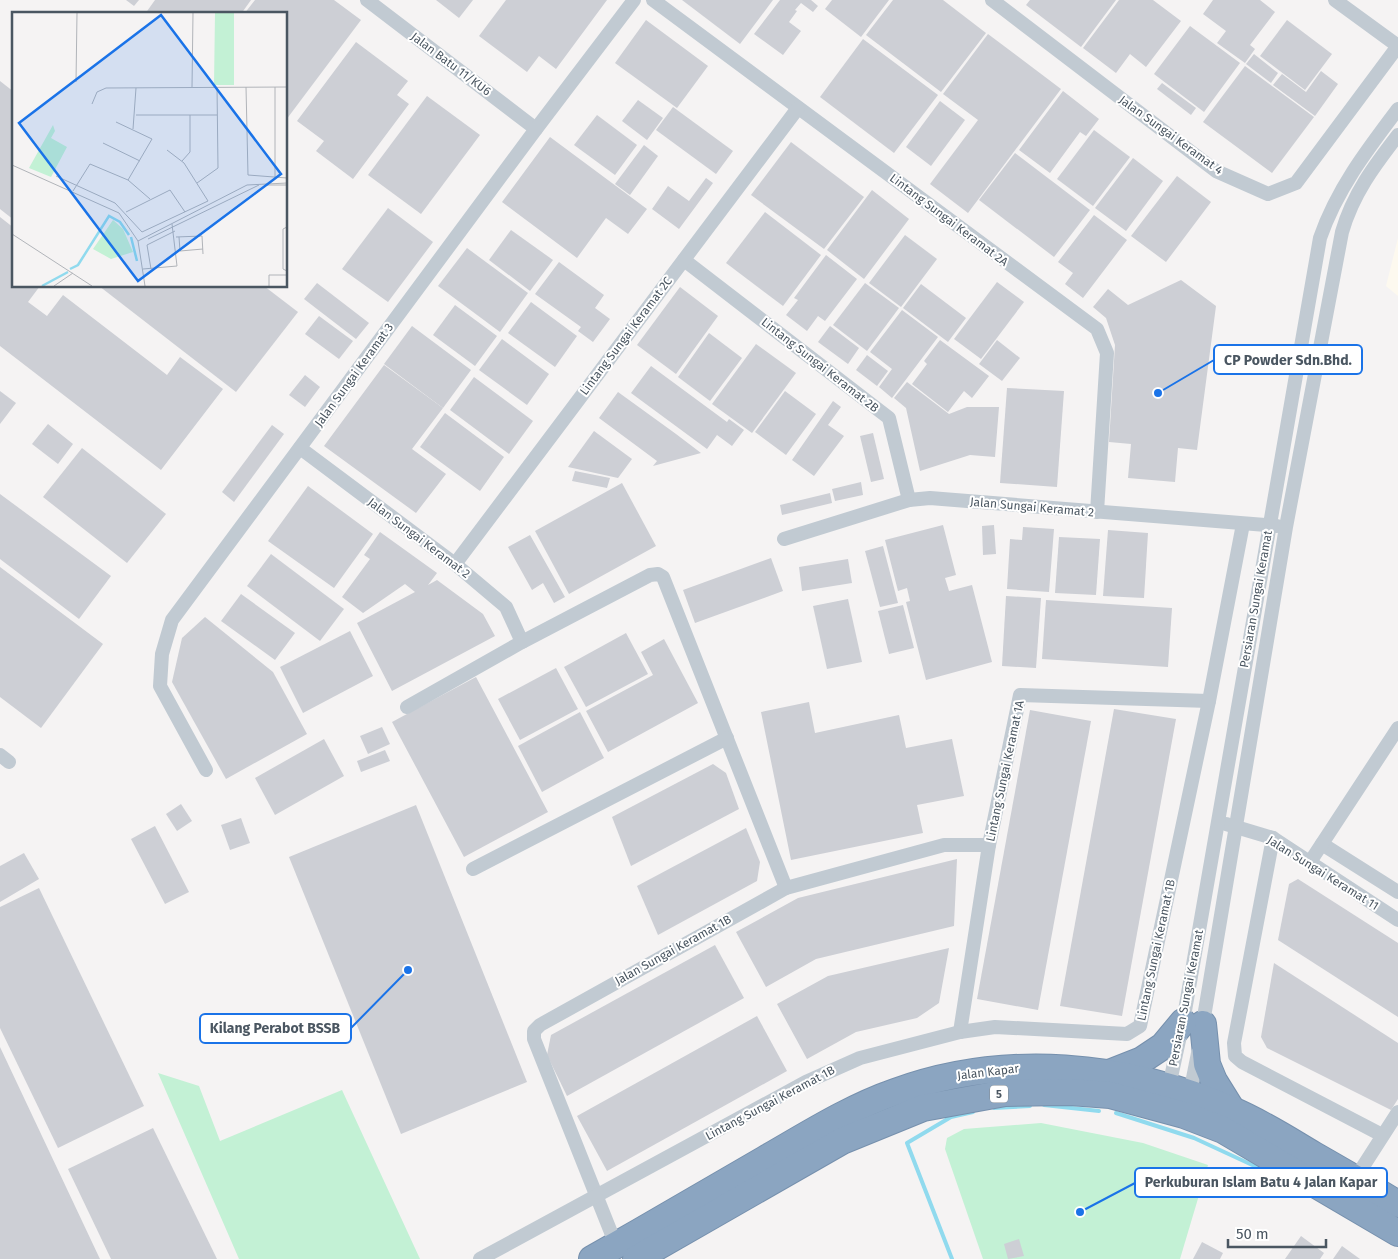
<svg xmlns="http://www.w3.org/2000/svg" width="1398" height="1259" font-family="'Fira Sans',sans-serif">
	<rect width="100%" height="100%" fill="#f5f3f3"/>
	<polygon fill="#fdf9ef" points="1398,238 1398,296 1386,286"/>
	<g fill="#c3f1d5">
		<polygon points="158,1073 199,1086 220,1141 342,1090 420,1259 239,1259"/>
		<polygon points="1041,1123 1143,1143 1208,1165 1180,1259 983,1259 945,1149 947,1138 964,1129"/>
	</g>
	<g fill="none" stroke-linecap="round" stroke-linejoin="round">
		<g stroke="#90daee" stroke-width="4">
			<polyline points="1044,1105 1099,1111"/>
			<polyline points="994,1108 1030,1106"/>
			<polyline points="1116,1113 1194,1138 1276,1176"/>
			<polyline points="1289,1184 1301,1191"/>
			<polyline points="952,1259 907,1143 951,1117 973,1112"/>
		</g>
	</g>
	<g fill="#cdcfd5">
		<polygon points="126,0 139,0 134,6"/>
		<polygon points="155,0 251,0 241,14 145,14"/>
		<polygon points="255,0 334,0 361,20 286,120 286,14 244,14"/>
		<polygon points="436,0 473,0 459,18"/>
		<polygon points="506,0 607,0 556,69 539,56 527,72 479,36"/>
		<polygon points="682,0 773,0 740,44"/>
		<polygon points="780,0 811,0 818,6 813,12 801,3 795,10 797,11 789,22 801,31 783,55 754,34"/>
		<polygon points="832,0 889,0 861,37 825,9"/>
		<polygon points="893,0 943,0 986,33 941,92 866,35"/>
		<polygon points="1030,0 1116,0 1081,47 1026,5"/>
		<polygon points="1119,0 1153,0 1181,21 1146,67 1130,54 1116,73 1083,48"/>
		<polygon points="1213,0 1260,0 1275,12 1250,45 1255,49 1245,63 1217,43 1226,31 1203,14"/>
		<polygon points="646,20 708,66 677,108 615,63"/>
		<polygon points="1287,20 1332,54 1305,90 1260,56"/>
		<polygon points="1190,26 1240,63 1204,112 1154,74"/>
		<polygon points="988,34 1061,89 968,213 930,184 978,120 943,94"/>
		<polygon points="863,39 938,95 894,153 820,97"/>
		<polygon points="356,42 408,81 397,95 409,104 353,179 316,151 324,141 297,121"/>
		<polygon points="1254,54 1278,73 1271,83 1246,64"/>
		<polygon points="1245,66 1314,117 1272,173 1203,122"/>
		<polygon points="1321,71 1338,84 1315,116 1273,85 1282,74 1306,92"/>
		<polygon points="0,81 14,92 14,220 0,209"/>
		<polygon points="1162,83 1196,108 1191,115 1157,89"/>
		<polygon points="1063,91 1099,119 1086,136 1080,132 1050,173 1019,150"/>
		<polygon points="427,96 480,135 421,214 368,175"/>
		<polygon points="638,100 663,118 647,140 622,121"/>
		<polygon points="940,101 965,120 931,166 906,147"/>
		<polygon points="673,107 733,151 716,174 656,130"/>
		<polygon points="597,115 637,145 615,175 574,145"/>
		<polygon points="1094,130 1130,157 1093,206 1057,179"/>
		<polygon points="550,137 647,209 628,234 606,218 577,258 502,202"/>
		<polygon points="791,142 864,197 824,249 751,195"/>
		<polygon points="644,145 658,156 630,195 615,184"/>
		<polygon points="1015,153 1090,210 1054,257 979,200"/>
		<polygon points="1133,158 1163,181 1126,231 1095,208"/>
		<polygon points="1177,176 1211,202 1166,262 1131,236"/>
		<polygon points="706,178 713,183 679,229 652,209 668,186 689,201"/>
		<polygon points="872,190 909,219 864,279 827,250"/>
		<polygon points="388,208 433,242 388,302 342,269"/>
		<polygon points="765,212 821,255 783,306 726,263"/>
		<polygon points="1094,215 1127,240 1083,298 1065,284 1073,273 1058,262"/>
		<polygon points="0,217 14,228 14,286 40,286 28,302 47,316 63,295 167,375 180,357 223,389 161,470 0,346"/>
		<polygon points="511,230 553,260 530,291 489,260"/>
		<polygon points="905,235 937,259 901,307 869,283"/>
		<polygon points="467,248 528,293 500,332 438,286"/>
		<polygon points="826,255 857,279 825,321 818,316 807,331 786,315 798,300 794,298"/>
		<polygon points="559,262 604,295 595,308 610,319 593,342 578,331 581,327 535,294"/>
		<polygon points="1181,280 1216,306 1197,450 1178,448 1175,482 1128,478 1131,444 1109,442 1115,345 1106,318 1093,307 1108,289 1128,305"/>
		<polygon points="997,282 1024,302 981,359 954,339"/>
		<polygon points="317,283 369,323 356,339 304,299"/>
		<polygon points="865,283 899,308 867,351 833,325"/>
		<polygon points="921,284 966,318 948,342 903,308"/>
		<polygon points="99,286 264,286 298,312 236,392"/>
		<polygon points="680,287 718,316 676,374 637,345"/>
		<polygon points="531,302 577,336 555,367 508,333"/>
		<polygon points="455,305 497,336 475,366 433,335"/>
		<polygon points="902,310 938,337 892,398 879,387 892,369 870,352"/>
		<polygon points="319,316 353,341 339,359 305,334"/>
		<polygon points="412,326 471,370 443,408 384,364"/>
		<polygon points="830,326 859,348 848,364 818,342"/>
		<polygon points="709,333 742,358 710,401 678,377"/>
		<polygon points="502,339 549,374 527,405 479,370"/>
		<polygon points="940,340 989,376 972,398 964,391 948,412 912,384 927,364 924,361"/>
		<polygon points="997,340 1020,358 1002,381 979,364"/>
		<polygon points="756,344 796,373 752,433 712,404"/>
		<polygon points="867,355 888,371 877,386 856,370"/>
		<polygon points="384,365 443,408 412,449 446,474 416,513 324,446"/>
		<polygon points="651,366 727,422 729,419 744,430 732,446 717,435 707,449 631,393"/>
		<polygon points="305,375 320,387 305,407 289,395"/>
		<polygon points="474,377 533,421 509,454 450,410"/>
		<polygon points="907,382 949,414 967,407 999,407 995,457 970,455 920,471 906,408 894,398"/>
		<polygon points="1007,388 1064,391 1057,487 1000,483"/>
		<polygon points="0,391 16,403 0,424"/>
		<polygon points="785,391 816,414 786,455 755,432"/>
		<polygon points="618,392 676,434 701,453 653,466 657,461 599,418"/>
		<polygon points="833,401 841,407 828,425 844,436 814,476 792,460"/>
		<polygon points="445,413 504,457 480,491 420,447"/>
		<polygon points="48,424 73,444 58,464 32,444"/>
		<polygon points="272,425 284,434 234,502 222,492"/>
		<polygon points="594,431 632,459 618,478 568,467"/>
		<polygon points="873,433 884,479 871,482 860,436"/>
		<polygon points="82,448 166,514 127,563 43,497"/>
		<polygon points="575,471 610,478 607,488 572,481"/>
		<polygon points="861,482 863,495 835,501 832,489"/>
		<polygon points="622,483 656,546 569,594 535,531"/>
		<polygon points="308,486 373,534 334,588 268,541"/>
		<polygon points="830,493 832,503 782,515 780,505"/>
		<polygon points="0,494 111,576 79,619 0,559"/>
		<polygon points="943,525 956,575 945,578 949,591 972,585 992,662 926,680 906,602 910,601 907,588 898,591 885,540"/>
		<polygon points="994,525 996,554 983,555 982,526"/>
		<polygon points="1023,527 1054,529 1049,592 1007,589 1010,539 1022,540"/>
		<polygon points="1108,530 1148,533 1144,598 1103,596"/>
		<polygon points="380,532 437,573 428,585 437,580 483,614 495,636 392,691 357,623 415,592 405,584 363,613 342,597 370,559 364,555"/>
		<polygon points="530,535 565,597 554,603 543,583 532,590 508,547"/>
		<polygon points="1059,537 1100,539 1096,595 1055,593"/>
		<polygon points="883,546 898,603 880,607 865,551"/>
		<polygon points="271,554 344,609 320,641 247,586"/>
		<polygon points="771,558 783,591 695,623 683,590"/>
		<polygon points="848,559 852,583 802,591 799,567"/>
		<polygon points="0,567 103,644 41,728 0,697"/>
		<polygon points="241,594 295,633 275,660 221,621"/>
		<polygon points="1006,596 1041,598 1036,668 1002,666"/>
		<polygon points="848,599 862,662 827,669 813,606"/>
		<polygon points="1046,600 1172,608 1168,667 1042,659"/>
		<polygon points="903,605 914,648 889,654 878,611"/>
		<polygon points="205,617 273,672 307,734 226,779 172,682 182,638"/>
		<polygon points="350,631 373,676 303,713 280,667"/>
		<polygon points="626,633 648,674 586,707 564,667"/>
		<polygon points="664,639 698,703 608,752 586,711 653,675 641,652"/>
		<polygon points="556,668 578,709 520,740 498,699"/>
		<polygon points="476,677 548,812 464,857 392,722"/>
		<polygon points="809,702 815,733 899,715 906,748 952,739 964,796 917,805 923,833 791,860 761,712"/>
		<polygon points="1114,709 1176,719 1122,1016 1060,1006"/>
		<polygon points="1030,710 1091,721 1038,1010 977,999"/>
		<polygon points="580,712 604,758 542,792 518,746"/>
		<polygon points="382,727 390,744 368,754 360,736"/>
		<polygon points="324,739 344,776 275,815 255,778"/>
		<polygon points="385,750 390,761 361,772 357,761"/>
		<polygon points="713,764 726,773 739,809 631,866 612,817"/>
		<polygon points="181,804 192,821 177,831 166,814"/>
		<polygon points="416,805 527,1082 401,1134 289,857"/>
		<polygon points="241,818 250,843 230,850 221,825"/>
		<polygon points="155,826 189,892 165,904 131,839"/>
		<polygon points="746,828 760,862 757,881 658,935 637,886"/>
		<polygon points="24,853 39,879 0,902 0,866"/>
		<polygon points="957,859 954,926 816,959 766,987 736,932 798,898"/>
		<polygon points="1298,879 1398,943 1398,1017 1278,940 1289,884"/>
		<polygon points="39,888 144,1106 58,1148 0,1028 0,907"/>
		<polygon points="715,945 744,998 567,1096 547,1055 551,1035"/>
		<polygon points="949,948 939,1003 917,1018 856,1032 807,1059 777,1004 828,976"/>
		<polygon points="1274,963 1398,1043 1398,1099 1391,1110 1267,1048 1261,1037"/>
		<polygon points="757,1016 787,1071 607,1171 577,1116"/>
		<polygon points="0,1047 99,1257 100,1259 0,1259"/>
		<polygon points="153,1128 217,1259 111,1259 68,1169"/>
		<polygon points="1301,1236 1324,1253 1320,1259 1285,1259"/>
		<polygon points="1019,1239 1024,1256 1008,1259 1004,1244"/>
		<polygon points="1202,1242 1223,1253 1220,1259 1193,1259"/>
		<polygon points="1342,1246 1360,1259 1333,1259"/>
	</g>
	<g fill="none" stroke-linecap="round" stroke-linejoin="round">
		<defs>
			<g id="highway">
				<polyline points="1203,1024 1207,1064 1214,1081 1232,1110"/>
				<polyline points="1109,1073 1142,1060 1163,1046 1183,1022"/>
				<path d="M592 1259C650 1226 708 1192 765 1159 807 1135 849 1108 895 1092 1004 1052 1127 1063 1232 1110 1261 1122 1287 1139 1314 1155 1342 1171 1370 1187 1398 1204"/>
				<polyline points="636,1259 842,1141 923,1108 1005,1093 1070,1092 1110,1095 1184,1115 1223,1130 1398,1233"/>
			</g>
		</defs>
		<use href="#highway" stroke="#7690ad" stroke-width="28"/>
		<g stroke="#c1cad2" stroke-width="14">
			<polyline points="367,0 536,129"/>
			<polyline points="653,0 1097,329 1107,353 1097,512"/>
			<polyline points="992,0 1216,171 1268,194 1296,183 1398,46"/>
			<polyline points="1335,0 1398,46"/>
			<polyline points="684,260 889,418 909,500"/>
			<polyline points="300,448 455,564 506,607 522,642"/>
			<polyline points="784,539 909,500 930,498 1277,526"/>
			<polyline points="455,564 798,108"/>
			<polyline points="407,707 522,642 650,575 658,574 663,577 786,888"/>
			<polyline points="0,755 9,762"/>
			<polyline points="206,770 160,686 162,654 172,620 536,129 634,0"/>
			<polyline points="1226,824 1273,838 1398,920"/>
			<polyline points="1273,838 1234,1043 1235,1056 1242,1062 1382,1135"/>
			<polyline points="1322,844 1398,892"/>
			<polyline points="1310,862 1398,728"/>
			<polyline points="473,869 727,738"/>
			<path d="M1202 1029 1286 527 1342 232C1353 194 1374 166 1398 135"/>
			<polyline points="960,1032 989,845 1020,695 1209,701"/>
			<path d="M1168 1091 1183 1022 1320 238C1337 189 1367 150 1398 109"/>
			<polyline points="1189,1098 1198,1053"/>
			<polyline points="1355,1179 1398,1112"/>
			<polyline points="616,1245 534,1039 534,1031 540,1025 786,888 944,845 989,845"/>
			<polyline points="480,1259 806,1082 860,1058 960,1032 995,1027 1127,1034 1140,1026 1209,701 1243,524"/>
		</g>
		<use href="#highway" stroke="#8ba5c1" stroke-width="26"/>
	</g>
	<g text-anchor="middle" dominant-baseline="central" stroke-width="4" stroke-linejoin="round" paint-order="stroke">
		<rect fill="#fff" stroke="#808990" stroke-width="1" x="990" y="1085.5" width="18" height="17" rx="4"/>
		<g font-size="11" font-weight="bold" fill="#4a5661">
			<text x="999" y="1094">5</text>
		</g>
		<g font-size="12" fill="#4a5661" stroke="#fff">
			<text transform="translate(451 64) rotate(37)">Jalan Batu 11/KU6</text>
			<text transform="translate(1171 135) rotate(36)">Jalan Sungai Keramat 4</text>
			<text transform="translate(949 220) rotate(37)">Lintang Sungai Keramat 2A</text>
			<text transform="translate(626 336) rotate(-53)">Lintang Sungai Keramat 2C</text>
			<text transform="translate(820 365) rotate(38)">Lintang Sungai Keramat 2B</text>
			<text transform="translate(354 375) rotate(-54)">Jalan Sungai Keramat 3</text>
			<text transform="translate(1032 507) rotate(5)">Jalan Sungai Keramat 2</text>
			<text transform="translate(419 538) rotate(37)">Jalan Sungai Keramat 2</text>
			<text transform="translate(1256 599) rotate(-80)">Persiaran Sungai Keramat</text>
			<text transform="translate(1005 771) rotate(-78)">Lintang Sungai Keramat 1A</text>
			<text transform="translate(1323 873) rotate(32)">Jalan Sungai Keramat 11</text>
			<text transform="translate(673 950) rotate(-29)">Jalan Sungai Keramat 1B</text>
			<text transform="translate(1156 950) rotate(-78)">Lintang Sungai Keramat 1B</text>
			<text transform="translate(1186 998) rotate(-79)">Persiaran Sungai Keramat</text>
			<text transform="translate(988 1072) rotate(-7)">Jalan Kapar</text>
			<text transform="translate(770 1103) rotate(-28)">Lintang Sungai Keramat 1B</text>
		</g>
	</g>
	<g transform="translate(12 12)">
		<rect width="275" height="275" fill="#f5f3f3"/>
		<path d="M203 1H222V73H202ZM41 113 43 119 39 126 55 135 39 165 17 156ZM101 208 111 217 121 240 99 247 81 237Z" fill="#c3f1d5"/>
		<path fill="none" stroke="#90daee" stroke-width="2.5" d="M119 225 125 249M58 257 66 253 97 204 108 210 117 223M30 274 56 260"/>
		<path fill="none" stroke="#b1b4b9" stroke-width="1" d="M64 70 65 1M180 75 181 1M234 75 236 163 275 166M263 75V166M80 92 85 80 94 76 275 75M124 103H205M104 110 140 127 116 168M121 117 124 76M91 131 128 149M155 138 172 151 196 189M170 149 178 140V103M0 153 107 201 126 229 133 274M44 164 103 191 130 220 196 189M185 171 206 156 205 75M253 173H275M61 179 78 152 116 168 138 187M114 200 158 178 173 200M275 215 271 217V257L275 259M0 222 80 274M164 225 190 224 191 242M167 225 168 239 191 237M136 227 247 173M126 229 235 173 275 171M131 257 165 254 160 212M139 257 135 233 163 219M42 274 61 261M257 274V263H275"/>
		<path fill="#1a73e8" fill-opacity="0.15" stroke="#1a73e8" stroke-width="2.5" d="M149 3 269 162 126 269 7 111Z"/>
		<rect width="275" height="275" fill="none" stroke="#4a5661" stroke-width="2.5"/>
	</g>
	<path fill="none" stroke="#1a73e8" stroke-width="2" d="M1158 393L1214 360M408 970L351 1028M1080 1212L1135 1183"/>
	<g fill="#1a73e8" stroke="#fff" stroke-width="2">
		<circle cx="1158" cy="393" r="5"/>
		<circle cx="408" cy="970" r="5"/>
		<circle cx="1080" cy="1212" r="5"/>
	</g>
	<g fill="#fff" stroke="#1a73e8" stroke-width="2">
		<rect x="1214" y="345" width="148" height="29" rx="5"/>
		<rect x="200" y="1014" width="151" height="29" rx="5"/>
		<rect x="1135" y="1168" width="252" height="29" rx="5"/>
	</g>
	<g font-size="14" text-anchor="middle" font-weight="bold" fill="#4a5661">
		<text x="1288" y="365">CP Powder Sdn.Bhd.</text>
		<text x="275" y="1033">Kilang Perabot BSSB</text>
		<text x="1261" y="1187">Perkuburan Islam Batu 4 Jalan Kapar</text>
	</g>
	<path d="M1228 1239v8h98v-8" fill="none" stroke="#4a5661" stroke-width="2.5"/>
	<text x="1236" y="1239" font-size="15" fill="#4a5661" stroke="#ffffff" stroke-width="4" paint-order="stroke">50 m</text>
</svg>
